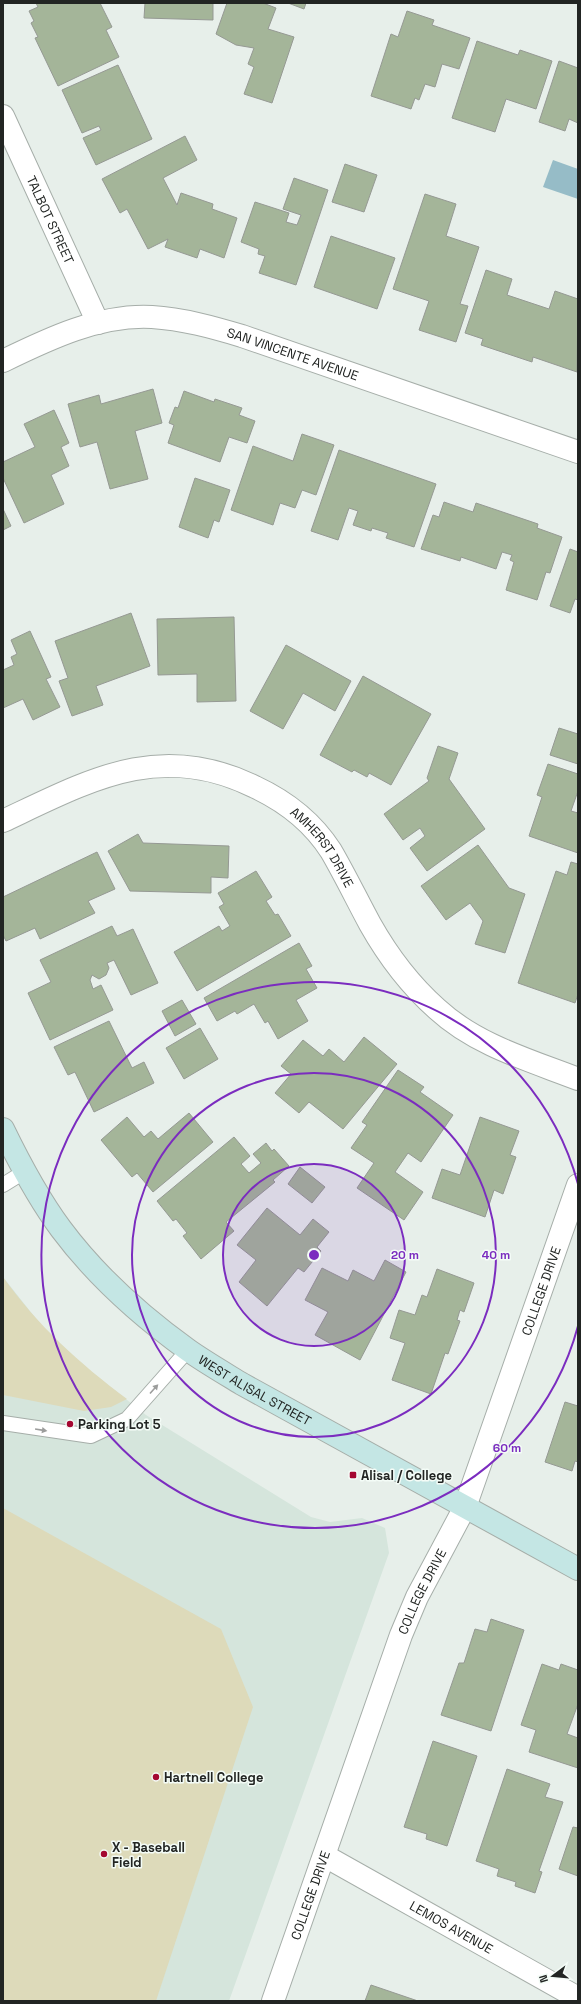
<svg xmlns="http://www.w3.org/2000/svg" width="581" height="2004" font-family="'Space Grotesk',sans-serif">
	<rect width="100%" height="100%" fill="#e7efea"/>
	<polygon fill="#d5e5dc" points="3,1277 45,1330 88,1369 146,1415 311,1517 330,1522 362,1518 385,1528 389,1553 229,2001 3,2001"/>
	<g fill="#dddaba">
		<path d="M3 1277C38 1326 79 1363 127 1399L111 1407 84 1411 3 1395Z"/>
		<polygon points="3,1508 221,1629 253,1707 156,2001 3,2001"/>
	</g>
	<polygon fill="#96bcc7" points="553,160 578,169 578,199 543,187"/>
	<g fill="#a4b599" stroke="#959993">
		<polygon points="36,3 100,3 112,27 106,30 119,57 58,86 35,38 38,37 31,23 34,21 29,11 38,7"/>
		<polygon points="145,3 213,3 213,20 144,18"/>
		<polygon points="227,3 263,3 276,8 268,29 294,37 272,103 244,94 254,67 248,64 254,48 236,45 216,34"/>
		<polygon points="288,3 306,3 304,9"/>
		<polygon points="407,11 434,20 432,25 470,38 459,69 442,64 435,87 425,84 419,100 415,98 411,109 371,96 391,34 398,37"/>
		<polygon points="477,41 518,55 520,50 552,61 536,109 506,99 495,132 452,118"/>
		<polygon points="559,61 578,68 578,123 569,119 565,131 539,122"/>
		<polygon points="118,65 152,139 96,165 83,138 101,130 99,126 82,133 62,90"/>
		<polygon points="185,136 197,160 163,178 177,205 181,193 213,204 212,209 237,218 224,258 200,249 197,258 165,247 168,239 148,249 127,209 120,213 102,179"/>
		<polygon points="345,164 377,175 364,212 332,202"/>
		<polygon points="294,178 328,190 296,285 259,273 265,256 258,254 259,249 241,242 255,202 289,213 286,222 297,225 301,215 283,209"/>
		<polygon points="425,194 456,204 446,236 479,247 460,304 468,306 456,342 419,330 429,301 393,289"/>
		<polygon points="331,236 395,258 377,309 314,287"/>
		<polygon points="486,270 512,279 507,295 549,309 555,291 578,299 577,372 533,357 532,362 481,345 483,339 465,333"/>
		<polygon points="153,389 162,423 135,431 148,479 110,489 97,442 80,447 68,404 99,395 101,404"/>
		<polygon points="184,391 214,402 215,399 242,408 239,415 255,421 247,443 229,437 220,462 168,443 174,425 169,423 175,407 178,408"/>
		<polygon points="54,410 69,443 61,447 69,466 51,475 64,504 24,523 3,478 3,462 35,447 24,424"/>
		<polygon points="302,434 334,445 316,495 302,490 295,508 280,503 273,525 231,510 253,446 293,461"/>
		<polygon points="339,450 436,484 414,547 386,538 388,533 372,528 371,531 353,525 358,511 349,508 338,540 311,531"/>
		<polygon points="195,478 230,490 219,522 214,520 208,538 179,527"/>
		<polygon points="444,502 473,512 476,503 538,524 537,528 562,537 550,573 546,572 537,600 506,590 514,562 510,560 512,555 502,552 496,569 461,557 460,561 421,549 433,515 439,517"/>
		<polygon points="3,509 11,526 3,530"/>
		<polygon points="570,549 578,552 578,600 575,599 570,613 550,606"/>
		<polygon points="131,613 150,666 96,686 103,705 72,716 59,681 68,678 55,641"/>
		<polygon points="234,617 236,701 197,702 197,674 158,675 157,619"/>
		<polygon points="30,631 51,677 46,679 60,707 33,720 23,699 3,708 3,670 14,665 11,657 17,654 11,640"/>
		<polygon points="286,645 351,681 335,711 303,693 283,729 250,711"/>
		<polygon points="363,676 431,714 391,785 369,773 367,777 354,770 352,772 320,755"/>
		<polygon points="559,728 578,734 578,764 550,755"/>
		<polygon points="438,746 458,753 449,779 485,829 427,871 410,848 425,836 420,828 403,840 384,814 429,781 427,778"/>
		<polygon points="548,764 578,774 578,791 571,811 578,813 578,853 529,836 542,797 537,795"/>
		<polygon points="138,834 143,843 229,846 228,878 211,877 211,893 130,891 108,851"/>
		<polygon points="478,845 509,888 525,894 505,953 475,944 483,921 470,903 446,920 421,886"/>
		<polygon points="97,852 115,889 88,901 95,913 40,939 35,928 6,941 3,935 3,897"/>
		<polygon points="571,862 578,864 578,994 575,1003 518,983 556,871 567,875"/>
		<polygon points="256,871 272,897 266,901 275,915 278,914 291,936 197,991 174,952 219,926 222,931 230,926 219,907 224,904 218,893"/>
		<polygon points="112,926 117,936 133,929 158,983 131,995 114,960 107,963 109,968 106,975 99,979 92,975 90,980 93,989 101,985 113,1010 50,1040 28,993 51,982 40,960"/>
		<polygon points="299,943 312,966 306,969 317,988 296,1000 308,1021 278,1039 268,1021 265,1023 254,1004 237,1014 235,1011 217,1021 204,998"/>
		<polygon points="182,1000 196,1024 175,1036 162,1011"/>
		<polygon points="109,1021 132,1068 144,1062 154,1083 94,1112 75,1072 68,1075 54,1047"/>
		<polygon points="200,1028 218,1059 184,1079 166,1048"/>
		<polygon points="364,1037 397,1064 343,1129 309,1102 299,1113 275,1093 291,1074 281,1066 303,1040 323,1056 329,1049 344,1062"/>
		<polygon points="398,1070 424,1087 420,1092 453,1115 421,1162 408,1153 395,1172 423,1192 404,1220 357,1188 374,1163 351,1148 367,1125 362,1122"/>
		<polygon points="189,1113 213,1142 153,1192 137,1173 132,1177 101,1140 127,1117 144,1137 151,1131 158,1139"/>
		<polygon points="480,1117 519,1131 510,1155 516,1157 503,1194 494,1190 485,1217 432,1198 442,1169 460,1175"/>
		<polygon points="234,1137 250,1156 241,1164 249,1173 261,1163 253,1154 266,1143 272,1151 274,1149 289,1166 273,1180 275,1182 226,1222 234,1231 201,1259 183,1236 187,1233 176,1219 173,1221 157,1201"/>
		<polygon points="300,1167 325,1187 312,1203 288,1184"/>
		<polygon points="267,1208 300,1235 313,1219 329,1232 317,1247 321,1251 304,1272 298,1268 267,1306 239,1282 256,1260 237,1245"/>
		<polygon points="385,1260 406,1272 360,1360 315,1335 328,1312 305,1300 322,1268 348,1281 353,1270 374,1281"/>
		<polygon points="437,1269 474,1283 464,1312 460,1310 457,1320 460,1321 448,1354 445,1353 431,1394 392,1380 405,1343 390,1338 399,1310 415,1315 422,1295 427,1297"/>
		<polygon points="565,1402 578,1406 578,1462 575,1461 572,1471 545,1462"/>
		<polygon points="491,1619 524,1630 491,1731 441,1715 459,1663 464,1663 475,1629 487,1632"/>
		<polygon points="542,1664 559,1670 561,1664 578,1670 578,1704 567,1734 578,1738 578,1768 529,1752 536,1730 521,1725"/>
		<polygon points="433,1741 477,1756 447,1846 426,1839 427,1834 404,1827"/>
		<polygon points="507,1769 550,1784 545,1797 563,1802 539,1871 542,1872 535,1893 515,1886 516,1882 497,1876 499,1869 476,1861"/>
		<polygon points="573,1827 578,1828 578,1876 559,1869"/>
		<polygon points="371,1985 418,2001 365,2001"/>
	</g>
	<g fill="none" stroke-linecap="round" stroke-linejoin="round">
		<defs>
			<g id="service">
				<polyline points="3,1185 24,1172"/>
				<polyline points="3,1423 91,1436 127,1419 188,1350"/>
			</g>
			<g id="minor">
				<path id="s1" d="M3 116 98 323"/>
				<path id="s2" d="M3 361C48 339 100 314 152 317 183 319 212 327 242 336L578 452"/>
				<path id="s3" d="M3 821C90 780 160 740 255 787 285 801 313 823 331 851 345 875 357 900 370 924 388 956 410 985 437 1009 476 1045 529 1060 578 1079"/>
				<path id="s4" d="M325 1856 578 1998"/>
				<path id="s5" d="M273 2001 401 1635 417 1597 465 1507 578 1185"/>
			</g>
			<g id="secondary">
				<path id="s6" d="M3 1129C20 1164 38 1198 61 1229 96 1276 141 1316 188 1350 205 1362 224 1373 242 1384L578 1569"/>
			</g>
		</defs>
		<use href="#service" stroke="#a6aea9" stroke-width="16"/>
		<use href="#minor" stroke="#a6aea9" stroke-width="24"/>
		<use href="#secondary" stroke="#a6aea9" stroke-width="24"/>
		<use href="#service" stroke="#fff" stroke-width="14"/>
		<use href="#minor" stroke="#fff" stroke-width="22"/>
		<use href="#secondary" stroke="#c4e6e4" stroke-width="22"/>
	</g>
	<defs><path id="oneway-solid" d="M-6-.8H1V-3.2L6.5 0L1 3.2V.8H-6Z"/></defs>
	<g fill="#9c9d9c">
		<use href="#oneway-solid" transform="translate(154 1389) rotate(-48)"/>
		<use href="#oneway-solid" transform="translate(41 1430) rotate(9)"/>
	</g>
	<circle cx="314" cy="1255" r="91" fill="#7b2cbf" fill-opacity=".12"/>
	<g fill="none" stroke="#7b2cbf" stroke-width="2">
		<circle cx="314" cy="1255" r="91"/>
		<circle cx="314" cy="1255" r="182"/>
		<path d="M578 1326A273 273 0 1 1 578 1184"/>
	</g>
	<g fill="#a40731" stroke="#f4fcf7" stroke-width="1.5">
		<circle cx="70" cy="1424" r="4"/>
		<rect x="349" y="1471" width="8" height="8" rx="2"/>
		<circle cx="156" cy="1777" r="4"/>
		<circle cx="104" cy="1854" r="4"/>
	</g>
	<g text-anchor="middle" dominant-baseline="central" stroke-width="3" stroke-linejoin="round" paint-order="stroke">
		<g font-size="13" fill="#222523" stroke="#f4fcf7">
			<text stroke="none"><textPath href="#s1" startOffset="114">TALBOT STREET</textPath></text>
			<text stroke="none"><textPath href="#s2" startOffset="303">SAN VINCENTE AVENUE</textPath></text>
			<text stroke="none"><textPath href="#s3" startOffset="358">AMHERST DRIVE</textPath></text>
			<text stroke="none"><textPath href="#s5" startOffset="760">COLLEGE DRIVE</textPath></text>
			<text stroke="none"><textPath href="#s6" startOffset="370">WEST ALISAL STREET</textPath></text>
			<text stroke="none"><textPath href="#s5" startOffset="436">COLLEGE DRIVE</textPath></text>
			<text stroke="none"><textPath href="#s5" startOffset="112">COLLEGE DRIVE</textPath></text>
			<text stroke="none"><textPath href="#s4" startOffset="145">LEMOS AVENUE</textPath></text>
		</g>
		<g font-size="13" font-weight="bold" fill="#222523" stroke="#f4fcf7" text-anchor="start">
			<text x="78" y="1424">Parking Lot 5</text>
			<text x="361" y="1475">Alisal / College</text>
			<text x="164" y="1777">Hartnell College</text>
			<text x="112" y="1847">X - Baseball<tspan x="112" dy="15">Field</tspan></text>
		</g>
	</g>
	<circle cx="314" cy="1255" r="6" fill="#7b2cbf" stroke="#f4fcf7" stroke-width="2"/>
	<g font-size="12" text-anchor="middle" font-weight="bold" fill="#7b2cbf" stroke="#f4fcf7" stroke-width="3" stroke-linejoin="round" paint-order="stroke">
		<text x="405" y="1259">20 m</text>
		<text x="496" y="1259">40 m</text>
		<text x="507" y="1452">60 m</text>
	</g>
	<rect width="581" height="2004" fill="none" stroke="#222523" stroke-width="8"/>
	<g transform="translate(553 1976) rotate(254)" stroke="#f4fcf7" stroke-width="3" paint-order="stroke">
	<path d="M0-3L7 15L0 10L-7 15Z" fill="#222523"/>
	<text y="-6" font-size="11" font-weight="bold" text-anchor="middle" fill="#222523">N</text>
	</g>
</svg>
